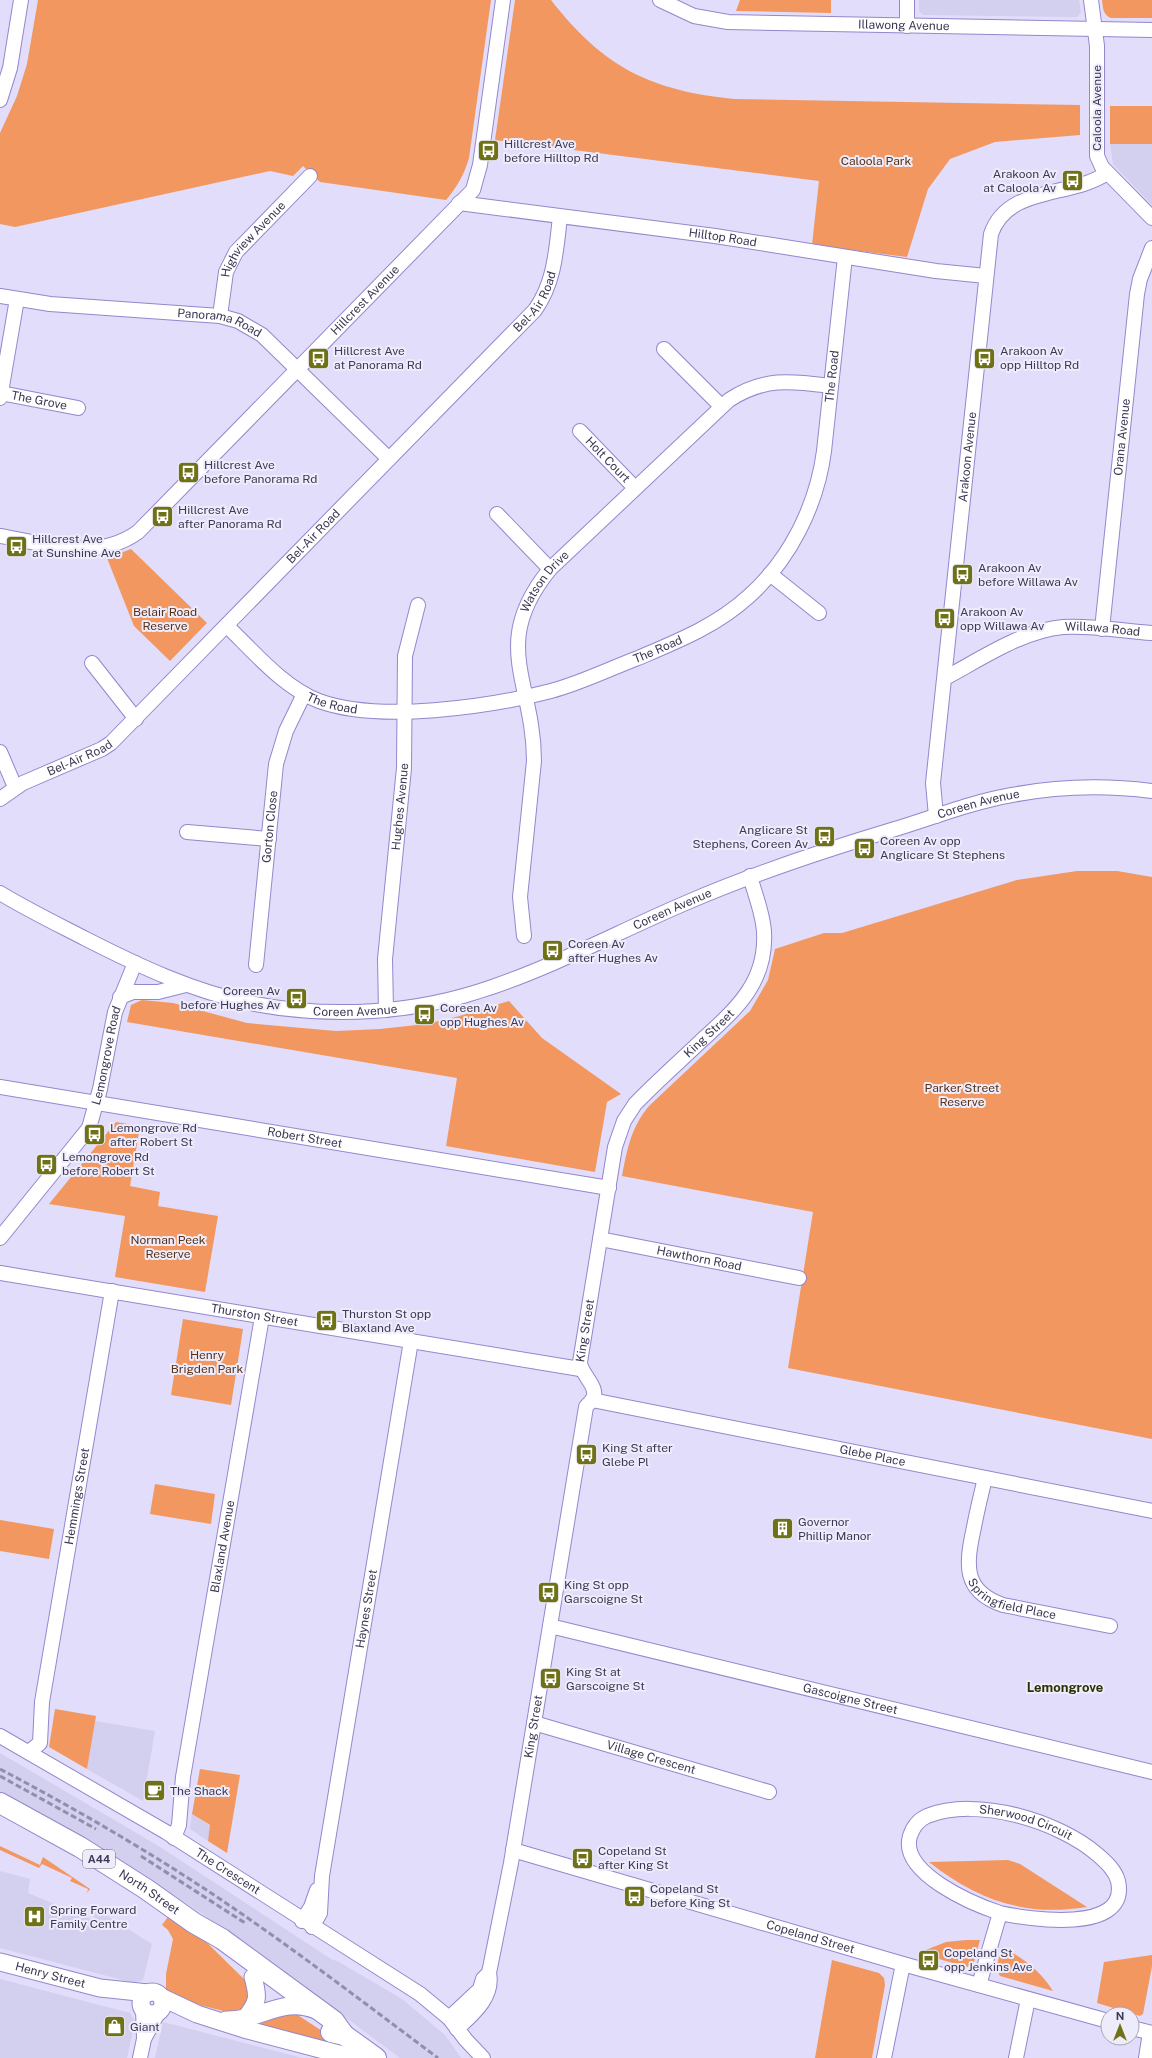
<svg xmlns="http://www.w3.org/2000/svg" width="1152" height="2058" font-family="'Public Sans',sans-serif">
	<rect width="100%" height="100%" fill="#e1ddfa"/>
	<g fill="#d3cfef">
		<polygon points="919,0 1079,0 1081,12 1077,17 923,15 919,11"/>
		<polygon points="1110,144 1152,144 1152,205 1113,164"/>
		<polygon points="95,1721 155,1731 143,1801 87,1769"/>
		<polygon points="0,1753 157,1845 331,1959 339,1962 402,1999 445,2035 461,2058 400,2058 259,1953 192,1907 96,1845 0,1793"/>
		<polygon points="192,1814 210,1826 208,1841 190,1829"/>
		<polygon points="0,1871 30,1879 28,1893 93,1920 96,1909 152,1944 143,1980 134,1983 0,1948"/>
		<polygon points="0,1979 130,2013 135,2021 127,2058 0,2058"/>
		<polygon points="163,2022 303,2058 155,2058"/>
	</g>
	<g fill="#f2975f">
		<path d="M38 0H491L469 158C464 175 457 187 446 200L320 182 303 166 293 176 270 171 15 227 0 224V133L17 96 27 64Z"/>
		<path d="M515 0H551C603 67 651 91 735 99L1080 105V135L995 142 950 159 928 189 907 257 812 245 819 181 495 140Z"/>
		<polygon points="740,0 831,0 831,13 736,11"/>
		<path d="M1102 0H1152V18H1111C1103 15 1103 8 1102 0Z"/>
		<rect x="1110" y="106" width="42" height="38"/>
		<polygon points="131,549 207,623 170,661 134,626 107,558"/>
		<path d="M1077 871H1117L1152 877V1439L788 1368 813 1212 622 1176C627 1150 631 1127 649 1106L750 1011 768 980 775 949 824 933H842L1017 880Z"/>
		<polygon points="142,1000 173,1003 247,1023 336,1031 380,1029 426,1024 456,1017 509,1001 542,1038 621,1094 607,1102 595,1172 446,1146 457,1078 127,1022 131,1005"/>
		<polygon points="116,1122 140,1126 130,1186 160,1192 158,1206 218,1216 205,1292 115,1277 125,1216 49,1204"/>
		<polygon points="183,1319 243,1329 231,1405 171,1395"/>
		<polygon points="155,1484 215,1494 211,1524 150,1514"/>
		<polygon points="0,1520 54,1529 49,1559 0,1551"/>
		<polygon points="55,1709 96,1716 87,1769 49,1747"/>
		<polygon points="200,1769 240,1775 227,1853 208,1841 210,1825 192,1814"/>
		<polygon points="0,1846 40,1865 43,1857 90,1889 87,1893 88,1889 70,1881 72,1878 42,1864 39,1868 0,1850"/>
		<path d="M1008 1860 1020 1864 1087 1907C1025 1917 977 1900 929 1862Z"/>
		<polygon points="168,1917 177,1923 193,1929 248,1983 251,1989 243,2011 231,2013 169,1997 166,1993 166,1974 173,1939 168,1930 162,1925"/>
		<polygon points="966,1940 980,1940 974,1962 967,1967 918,1953 946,1942"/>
		<path d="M1002 1947C1023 1958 1040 1970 1053 1991L1000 1976 996 1968Z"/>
		<polygon points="1152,1955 1152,1966 1143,2014 1140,2016 1097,2003 1104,1962"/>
		<polygon points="832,1960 879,1973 884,1978 885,1985 872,2058 815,2058"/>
		<polygon points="290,2010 348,2048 251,2024"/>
	</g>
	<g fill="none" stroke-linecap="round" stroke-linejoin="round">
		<defs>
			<g id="minor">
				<path id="s1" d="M660 0 694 16 728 22 1152 30"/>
				<polyline points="1091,0 1097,46 1097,156 1102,167 1152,218"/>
				<polyline points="907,26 907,0"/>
				<polyline points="0,100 10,68 21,0"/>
				<path id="s2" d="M459 203 715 236 936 271 986 276"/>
				<path id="s3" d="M0 296 50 304 220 316 238 321 262 335 389 459"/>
				<path id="s4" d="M220 316 226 272 236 252 310 176"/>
				<polyline points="664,349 721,406"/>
				<path id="s5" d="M1 393 78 408"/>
				<polyline points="0,398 17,299"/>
				<path id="s6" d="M580 431 635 488"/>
				<polyline points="497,514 550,569"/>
				<path id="s7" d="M0 536C47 544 96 562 138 532L473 190 480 165 503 0"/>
				<polyline points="770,574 819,613"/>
				<path id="s8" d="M227 626C253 651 284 688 319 701 379 723 489 707 551 691 581 683 609 669 638 658 678 641 716 626 748 597 790 560 817 505 824 451L845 257"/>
				<path id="s9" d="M1102 629 1137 294 1140 279 1152 248"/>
				<polyline points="92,663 136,719"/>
				<path id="s10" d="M945 678C981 659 1021 631 1063 627 1092 625 1123 631 1152 633"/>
				<polyline points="0,752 15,787"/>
				<path id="s11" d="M0 799 23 783 102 749 111 743 535 310C555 282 556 250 560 217"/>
				<path id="s12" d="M936 816 933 783 991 234C1008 185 1071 198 1107 173"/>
				<polyline points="187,832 269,839"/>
				<path id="s13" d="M0 893C28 910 57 924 86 939 139 966 192 991 250 1003 330 1019 415 1014 492 987 559 964 622 930 688 902 755 873 825 850 895 829 934 817 972 802 1012 795 1059 786 1105 785 1152 791"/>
				<path id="s14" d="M524 936 520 897 534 761C534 681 489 644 550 569L729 400C764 377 791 381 831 386"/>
				<path id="s15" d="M256 965 276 764 286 731 304 694"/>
				<polyline points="120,997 133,992 158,992 186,985"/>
				<path id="s16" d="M386 1010 385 959 404 768 405 656 418 605"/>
				<path id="s17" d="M0 1087 609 1188"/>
				<path id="s18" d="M0 1238 89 1128 100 1089 115 1012 135 963"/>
				<path id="s19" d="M600 1239 799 1278"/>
				<path id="s20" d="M0 1273 580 1369"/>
				<path id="s21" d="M592 1400 1152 1511"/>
				<path id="s22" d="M985 1478C981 1495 977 1511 974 1527 966 1564 962 1591 1003 1605L1110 1626"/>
				<path id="s23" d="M550 1626 1152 1772"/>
				<path id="s24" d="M534 1723 769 1792"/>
				<path id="s25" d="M0 1736 166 1832 420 1994 449 2018 466 2040 483 2058"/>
				<path id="s26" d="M29 1752 40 1743 42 1702 112 1291"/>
				<path id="s27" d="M174 1838 179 1825 183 1777 262 1317"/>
				<path id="s28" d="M513 1850 903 1964 1108 2021"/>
				<polyline points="302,1921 311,1907 317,1890"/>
				<path id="s29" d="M312 1927 320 1913 322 1876 411 1341"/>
				<path id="s30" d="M979 1985 1000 1913C973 1904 899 1873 910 1836 913 1827 918 1820 927 1816 977 1796 1059 1821 1098 1855 1106 1862 1115 1870 1118 1881 1130 1935 1027 1919 1000 1913"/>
				<polyline points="143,2009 144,2038"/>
				<polyline points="449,2018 480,1989 483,1979 487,1975"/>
				<polyline points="1132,2028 1152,2033"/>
				<path id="s31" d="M457 2029C473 2014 494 1997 489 1973L511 1863 586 1407C588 1404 590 1403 592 1400 601 1388 580 1374 580 1362L615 1147 624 1121 635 1104C656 1082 679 1062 701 1041 735 1010 767 983 764 932 763 913 755 895 750 876"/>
				<polyline points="140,2058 144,2039 159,2011"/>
				<polyline points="884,2058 903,1964"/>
				<polyline points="1016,2058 1028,1999"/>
			</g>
			<g id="major">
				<path id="s32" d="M0 1962 100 1988 148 1993"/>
				<circle cx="152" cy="2003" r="11"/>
				<polyline points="161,1997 197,2014 244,2029 354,2058"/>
				<path d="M245 2019C258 2002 259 1998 253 1977"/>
				<path d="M226 2020C260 2021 282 1996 316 2010"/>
			</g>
			<g id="highway">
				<path id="s33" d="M0 1803 80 1847 146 1889 194 1923 222 1939 334 2021 344 2035"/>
				<polyline points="331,2032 344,2035 376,2058"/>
				<polyline points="1149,2058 1152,2039"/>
			</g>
		</defs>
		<use href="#minor" stroke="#9487cc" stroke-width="16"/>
		<use href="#major" stroke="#9487cc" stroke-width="19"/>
		<use href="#highway" stroke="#9487cc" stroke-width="22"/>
		<use href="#minor" stroke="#fff" stroke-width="14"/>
		<use href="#major" stroke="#fff" stroke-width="17"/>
		<use href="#highway" stroke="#fff" stroke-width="20"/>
		<g stroke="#928daa" stroke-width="3" stroke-dasharray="6 3" stroke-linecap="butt">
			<path d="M0 1769C72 1807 143 1848 211 1893 289 1945 363 2002 438 2058"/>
			<polyline points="0,1776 96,1829"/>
			<polyline points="141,1856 245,1923"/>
		</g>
	</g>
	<defs>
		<symbol id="bus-square" viewBox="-11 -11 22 22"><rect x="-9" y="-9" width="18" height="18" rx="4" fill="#6e7116" stroke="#eeecfb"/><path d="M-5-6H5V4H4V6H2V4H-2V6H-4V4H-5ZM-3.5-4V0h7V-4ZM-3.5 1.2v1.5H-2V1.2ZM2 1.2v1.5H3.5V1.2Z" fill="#fff"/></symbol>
		<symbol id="building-square" viewBox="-11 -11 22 22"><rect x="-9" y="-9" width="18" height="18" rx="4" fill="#6e7116" stroke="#eeecfb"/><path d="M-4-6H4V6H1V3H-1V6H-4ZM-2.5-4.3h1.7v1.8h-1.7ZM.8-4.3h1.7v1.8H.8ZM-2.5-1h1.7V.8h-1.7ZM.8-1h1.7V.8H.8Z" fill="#fff"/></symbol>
		<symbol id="cafe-square" viewBox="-11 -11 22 22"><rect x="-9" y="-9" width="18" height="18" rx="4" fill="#6e7116" stroke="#eeecfb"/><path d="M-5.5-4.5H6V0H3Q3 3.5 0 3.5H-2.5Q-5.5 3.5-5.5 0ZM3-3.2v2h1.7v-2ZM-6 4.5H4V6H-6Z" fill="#fff"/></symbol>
		<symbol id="hospital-square" viewBox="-11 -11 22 22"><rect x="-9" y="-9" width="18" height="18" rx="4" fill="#6e7116" stroke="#eeecfb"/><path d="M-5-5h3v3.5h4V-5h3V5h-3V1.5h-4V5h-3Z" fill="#fff"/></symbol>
		<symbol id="shop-square" viewBox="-11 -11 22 22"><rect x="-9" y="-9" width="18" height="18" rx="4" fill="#6e7116" stroke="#eeecfb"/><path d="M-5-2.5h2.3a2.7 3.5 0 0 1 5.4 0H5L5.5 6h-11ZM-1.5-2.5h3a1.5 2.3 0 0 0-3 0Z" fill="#fff"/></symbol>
	</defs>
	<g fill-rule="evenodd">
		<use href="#bus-square" x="476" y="138" width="25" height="25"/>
		<use href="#bus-square" x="1060" y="168" width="25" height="25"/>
		<use href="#bus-square" x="306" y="346" width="25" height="25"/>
		<use href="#bus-square" x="972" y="346" width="25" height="25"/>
		<use href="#bus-square" x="176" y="460" width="25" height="25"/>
		<use href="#bus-square" x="150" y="504" width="25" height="25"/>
		<use href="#bus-square" x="4" y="534" width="25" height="25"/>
		<use href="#bus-square" x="950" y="562" width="25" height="25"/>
		<use href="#bus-square" x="932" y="606" width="25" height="25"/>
		<use href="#bus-square" x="812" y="824" width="25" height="25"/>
		<use href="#bus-square" x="852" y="836" width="25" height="25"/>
		<use href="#bus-square" x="540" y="938" width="25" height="25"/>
		<use href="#bus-square" x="284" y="986" width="25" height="25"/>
		<use href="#bus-square" x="412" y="1002" width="25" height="25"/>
		<use href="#bus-square" x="82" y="1122" width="25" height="25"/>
		<use href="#bus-square" x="34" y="1152" width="25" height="25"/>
		<use href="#bus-square" x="314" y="1308" width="25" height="25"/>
		<use href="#bus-square" x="574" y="1442" width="25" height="25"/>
		<use href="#building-square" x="770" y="1516" width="25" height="25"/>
		<use href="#bus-square" x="536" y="1580" width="25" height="25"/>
		<use href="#bus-square" x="538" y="1666" width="25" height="25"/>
		<use href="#cafe-square" x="142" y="1778" width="25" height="25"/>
		<use href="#bus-square" x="570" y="1846" width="25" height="25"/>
		<use href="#bus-square" x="622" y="1884" width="25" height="25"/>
		<use href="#hospital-square" x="22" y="1904" width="25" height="25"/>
		<use href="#bus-square" x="916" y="1948" width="25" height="25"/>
		<use href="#shop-square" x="102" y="2014" width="25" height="25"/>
	</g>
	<g text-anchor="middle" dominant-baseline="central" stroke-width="4" stroke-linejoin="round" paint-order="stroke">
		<rect fill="#eeecfb" stroke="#726e87" stroke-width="1" x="83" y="1850" width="32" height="18" rx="3"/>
		<g font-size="11" font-weight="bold" fill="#3d3855">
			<text x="99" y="1859">A44</text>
		</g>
		<g font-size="12" fill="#3d3855" stroke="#eeecfb">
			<text stroke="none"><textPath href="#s1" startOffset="248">Illawong Avenue</textPath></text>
			<text transform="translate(1097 108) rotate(-90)">Caloola Avenue</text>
			<text stroke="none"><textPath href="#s2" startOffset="266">Hilltop Road</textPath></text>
			<text stroke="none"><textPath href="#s4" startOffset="87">Highview Avenue</textPath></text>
			<text stroke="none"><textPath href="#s7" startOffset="467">Hillcrest Avenue</textPath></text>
			<text stroke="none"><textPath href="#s11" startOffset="738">Bel-Air Road</textPath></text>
			<text stroke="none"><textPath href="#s3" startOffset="222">Panorama Road</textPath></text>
			<text stroke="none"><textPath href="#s8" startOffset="817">The Road</textPath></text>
			<text stroke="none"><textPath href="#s5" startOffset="39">The Grove</textPath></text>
			<text stroke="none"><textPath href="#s9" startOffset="193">Orana Avenue</textPath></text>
			<text stroke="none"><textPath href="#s12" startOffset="361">Arakoon Avenue</textPath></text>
			<text stroke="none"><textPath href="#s6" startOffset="40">Holt Court</textPath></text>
			<text stroke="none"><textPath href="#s11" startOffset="414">Bel-Air Road</textPath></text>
			<text stroke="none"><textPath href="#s14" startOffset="364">Watson Drive</textPath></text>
			<text stroke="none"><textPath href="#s10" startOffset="169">Willawa Road</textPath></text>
			<text stroke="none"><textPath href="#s8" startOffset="469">The Road</textPath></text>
			<text stroke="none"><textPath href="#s8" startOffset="133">The Road</textPath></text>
			<text stroke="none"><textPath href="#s11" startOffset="90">Bel-Air Road</textPath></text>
			<text stroke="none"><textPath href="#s13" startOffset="1040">Coreen Avenue</textPath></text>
			<text stroke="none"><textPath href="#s16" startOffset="204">Hughes Avenue</textPath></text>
			<text stroke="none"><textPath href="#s15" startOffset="139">Gorton Close</textPath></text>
			<text stroke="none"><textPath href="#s13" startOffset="716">Coreen Avenue</textPath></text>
			<text stroke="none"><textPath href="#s13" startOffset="380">Coreen Avenue</textPath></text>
			<text stroke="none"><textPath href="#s31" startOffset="1061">King Street</textPath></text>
			<text stroke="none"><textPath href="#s18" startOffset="216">Lemongrove Road</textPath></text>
			<text stroke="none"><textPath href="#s17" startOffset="309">Robert Street</textPath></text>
			<text stroke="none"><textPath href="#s19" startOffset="101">Hawthorn Road</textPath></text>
			<text stroke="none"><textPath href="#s20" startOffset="258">Thurston Street</textPath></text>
			<text stroke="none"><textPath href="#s31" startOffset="725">King Street</textPath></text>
			<text stroke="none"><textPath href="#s21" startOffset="286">Glebe Place</textPath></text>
			<text stroke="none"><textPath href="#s26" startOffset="264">Hemmings Street</textPath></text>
			<text stroke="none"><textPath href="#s27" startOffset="296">Blaxland Avenue</textPath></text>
			<text stroke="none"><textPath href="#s22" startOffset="151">Springfield Place</textPath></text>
			<text stroke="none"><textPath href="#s29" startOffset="324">Haynes Street</textPath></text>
			<text stroke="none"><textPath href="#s23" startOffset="309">Gascoigne Street</textPath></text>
			<text stroke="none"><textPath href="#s31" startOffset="318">King Street</textPath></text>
			<text stroke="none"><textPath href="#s24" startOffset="122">Village Crescent</textPath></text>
			<text stroke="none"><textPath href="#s30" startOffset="331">Sherwood Circuit</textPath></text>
			<text stroke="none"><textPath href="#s25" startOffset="265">The Crescent</textPath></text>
			<text stroke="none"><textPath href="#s33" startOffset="174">North Street</textPath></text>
			<text stroke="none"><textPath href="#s28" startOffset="310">Copeland Street</textPath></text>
			<text stroke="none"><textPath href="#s32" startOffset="52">Henry Street</textPath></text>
		</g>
		<g font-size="12" fill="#3d3855" stroke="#eeecfb" text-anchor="start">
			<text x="504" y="144">Hillcrest Ave<tspan x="504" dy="14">before Hilltop Rd</tspan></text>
			<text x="1056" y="174" text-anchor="end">Arakoon Av<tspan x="1056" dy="14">at Caloola Av</tspan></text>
			<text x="334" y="351">Hillcrest Ave<tspan x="334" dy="14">at Panorama Rd</tspan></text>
			<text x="1000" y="351">Arakoon Av<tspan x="1000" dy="14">opp Hilltop Rd</tspan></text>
			<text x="204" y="465">Hillcrest Ave<tspan x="204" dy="14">before Panorama Rd</tspan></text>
			<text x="178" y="510">Hillcrest Ave<tspan x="178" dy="14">after Panorama Rd</tspan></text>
			<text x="32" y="539">Hillcrest Ave<tspan x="32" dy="14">at Sunshine Ave</tspan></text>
			<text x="978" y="568">Arakoon Av<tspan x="978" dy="14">before Willawa Av</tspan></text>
			<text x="960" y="612">Arakoon Av<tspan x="960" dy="14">opp Willawa Av</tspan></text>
			<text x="808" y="830" text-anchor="end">Anglicare St<tspan x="808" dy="14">Stephens, Coreen Av</tspan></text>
			<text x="880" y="841">Coreen Av opp<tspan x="880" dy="14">Anglicare St Stephens</tspan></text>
			<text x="568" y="944">Coreen Av<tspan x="568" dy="14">after Hughes Av</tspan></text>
			<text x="280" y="991" text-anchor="end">Coreen Av<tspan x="280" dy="14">before Hughes Av</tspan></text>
			<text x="440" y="1008">Coreen Av<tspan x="440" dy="14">opp Hughes Av</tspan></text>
			<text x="110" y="1128">Lemongrove Rd<tspan x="110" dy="14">after Robert St</tspan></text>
			<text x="62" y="1157">Lemongrove Rd<tspan x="62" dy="14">before Robert St</tspan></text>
			<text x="342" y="1314">Thurston St opp<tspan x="342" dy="14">Blaxland Ave</tspan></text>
			<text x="602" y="1448">King St after<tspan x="602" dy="14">Glebe Pl</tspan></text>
			<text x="798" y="1522">Governor<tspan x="798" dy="14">Phillip Manor</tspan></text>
			<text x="564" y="1585">King St opp<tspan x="564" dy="14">Garscoigne St</tspan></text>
			<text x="566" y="1672">King St at<tspan x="566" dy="14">Garscoigne St</tspan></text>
			<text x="170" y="1791">The Shack</text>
			<text x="598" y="1851">Copeland St<tspan x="598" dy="14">after King St</tspan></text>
			<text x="650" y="1889">Copeland St<tspan x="650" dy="14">before King St</tspan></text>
			<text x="50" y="1910">Spring Forward<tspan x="50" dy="14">Family Centre</tspan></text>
			<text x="944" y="1953">Copeland St<tspan x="944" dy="14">opp Jenkins Ave</tspan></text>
			<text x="130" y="2027">Giant</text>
		</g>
		<g font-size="12" fill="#573016" stroke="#eeecfb">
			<text x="876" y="161">Caloola Park</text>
			<text x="165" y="612">Belair Road<tspan x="165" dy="14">Reserve</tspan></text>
			<text x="962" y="1088">Parker Street<tspan x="962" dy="14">Reserve</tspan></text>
			<text x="168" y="1240">Norman Peek<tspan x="168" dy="14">Reserve</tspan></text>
			<text x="207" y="1355">Henry<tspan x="207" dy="14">Brigden Park</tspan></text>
		</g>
		<g font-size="13" font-weight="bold" fill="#2e3005" stroke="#eeecfb">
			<text x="1065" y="1687">Lemongrove</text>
		</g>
	</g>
	<g transform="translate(1120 2026)"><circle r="19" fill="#eeecfb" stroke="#a7a4b9"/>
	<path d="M0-3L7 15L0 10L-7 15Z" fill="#6e7116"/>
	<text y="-6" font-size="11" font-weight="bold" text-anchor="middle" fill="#3d3855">N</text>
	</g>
</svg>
